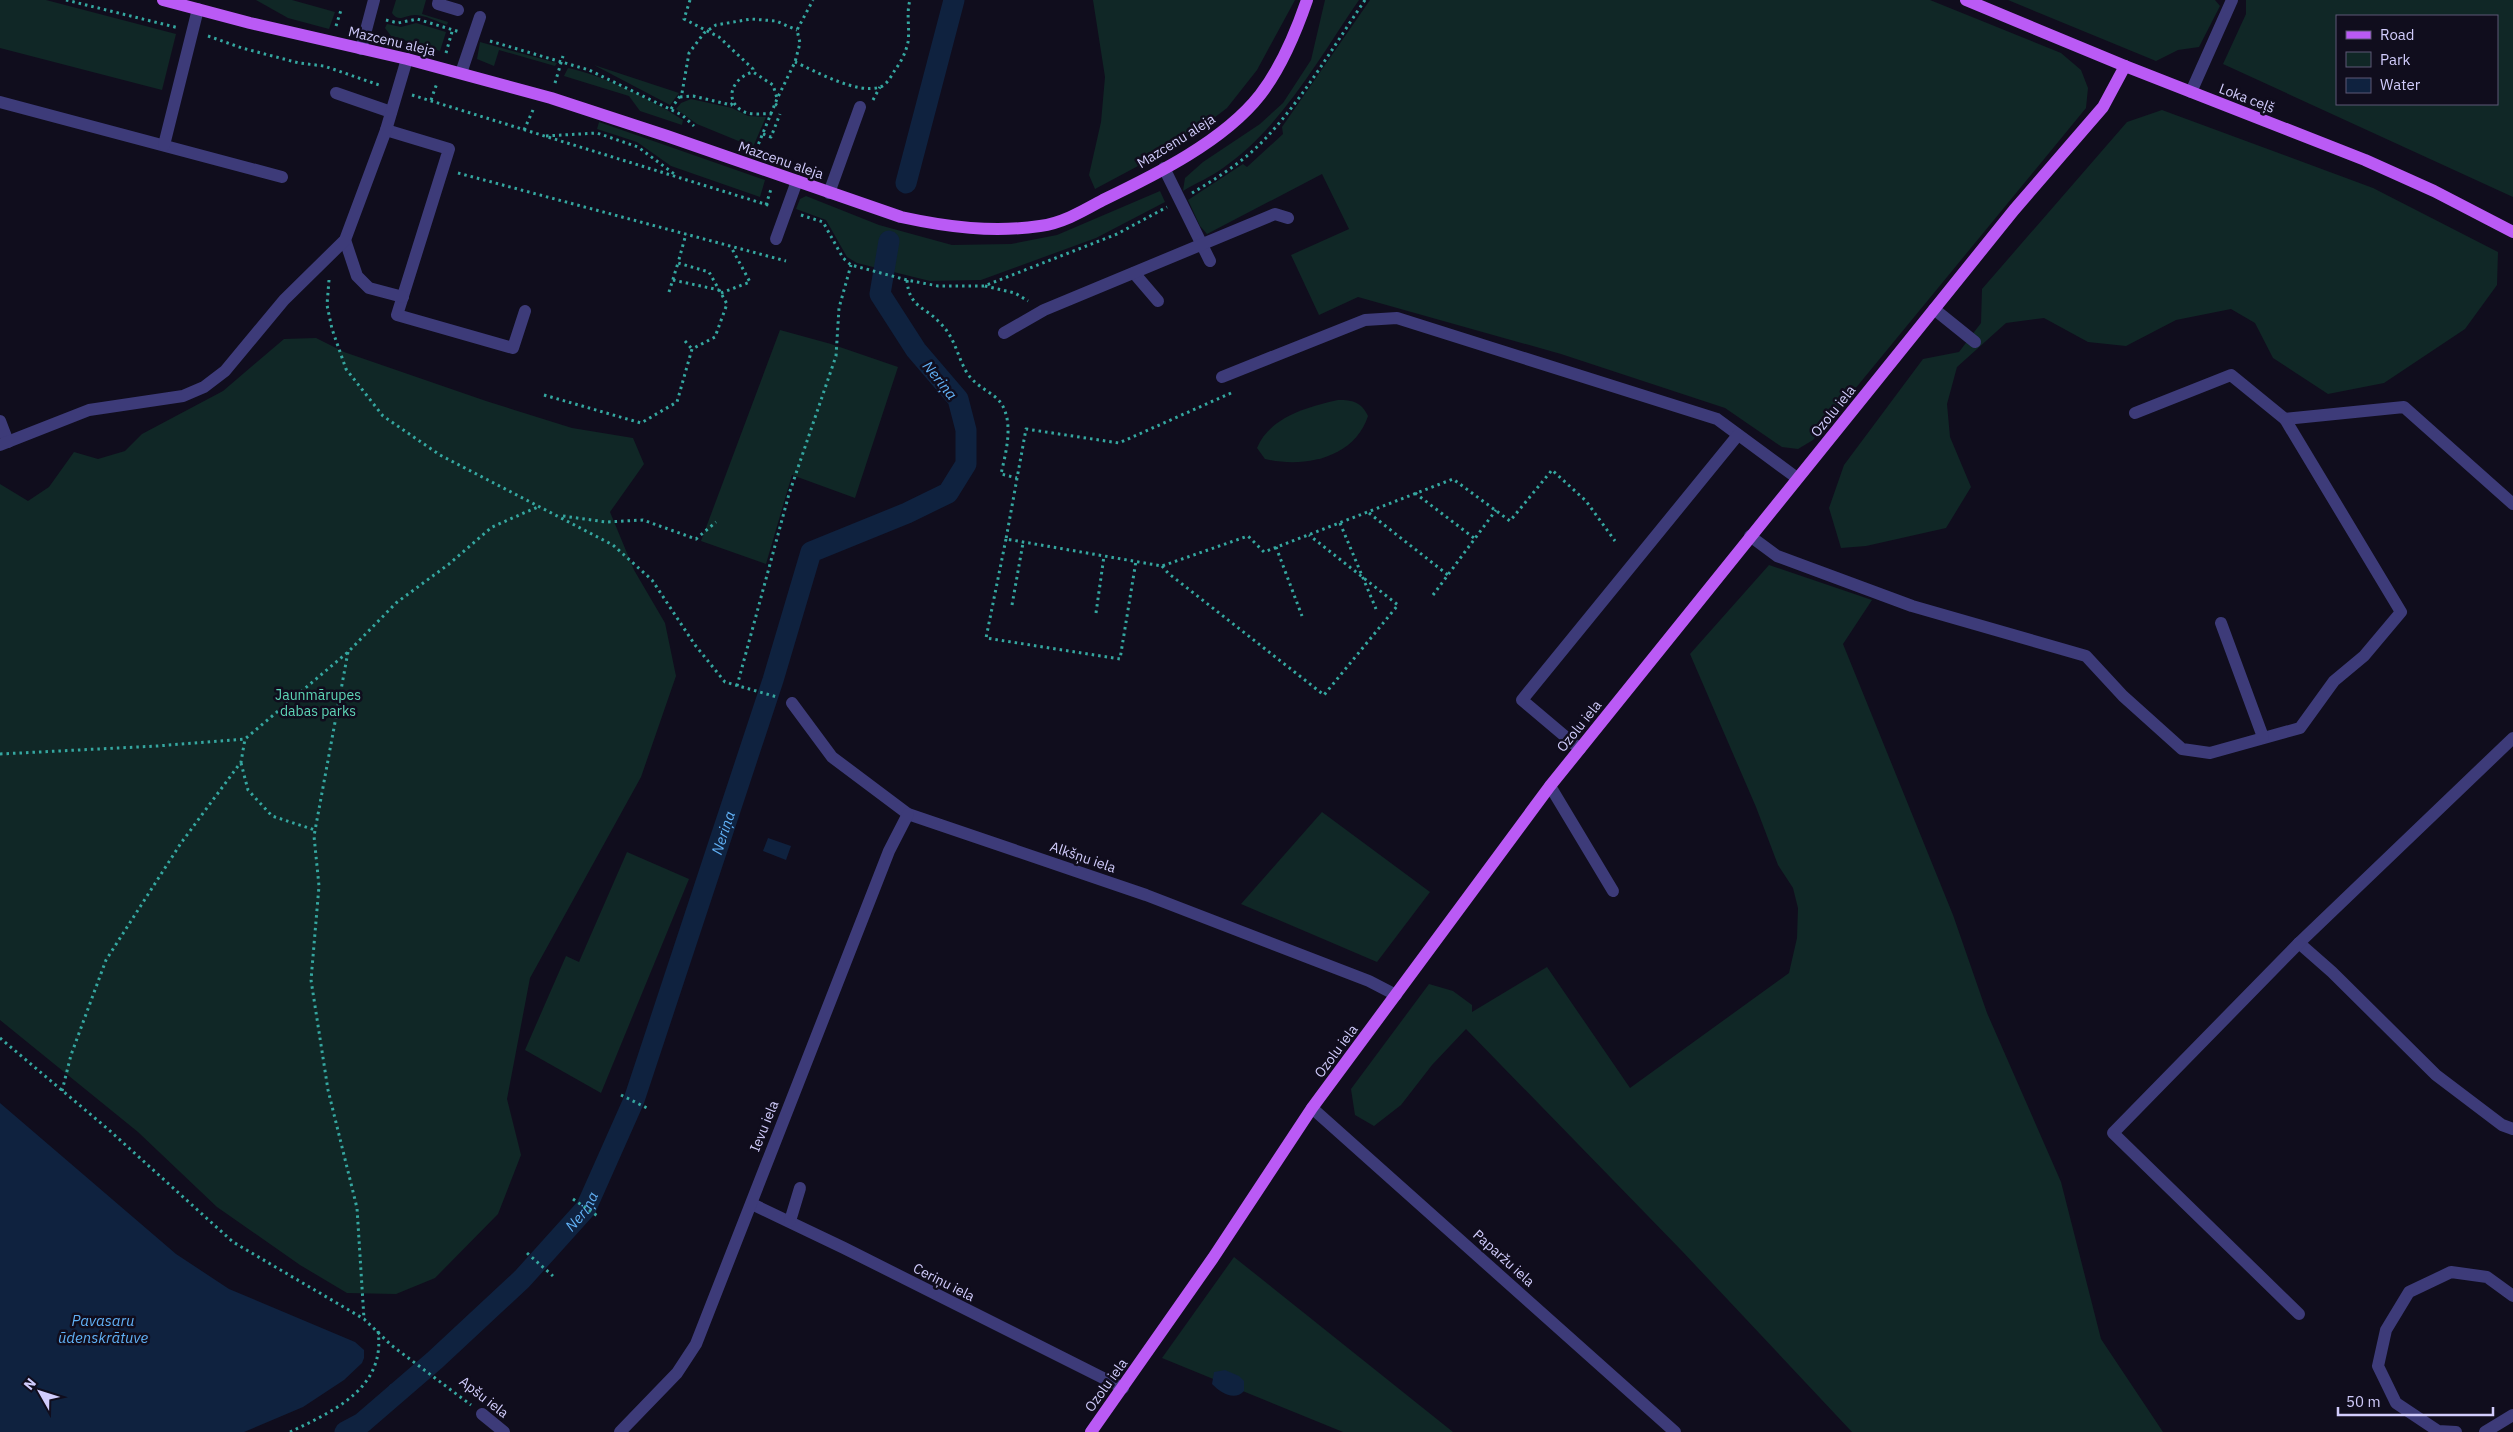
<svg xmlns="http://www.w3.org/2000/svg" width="2513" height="1432" font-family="'IBM Plex Sans',sans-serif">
	<rect width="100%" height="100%" fill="#100d1d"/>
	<g fill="#102726" fill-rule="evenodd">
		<polygon points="0,0 46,0 176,34 162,90 0,48"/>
		<polygon points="256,0 292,0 335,12 329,29 288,18"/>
		<path d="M396 0H426L422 14 448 22 447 25C438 22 425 15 415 15 405 15 399 23 392 13Z"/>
		<polygon points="1093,0 1295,0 1257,70 1227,108 1181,143 1095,189 1089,175 1101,122 1105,77"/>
		<path d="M1325 0H1359C1319 58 1282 127 1223 168 1211 177 1196 183 1183 191L1185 178 1203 162 1260 124 1283 103 1311 60Z"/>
		<polygon points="1370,0 1930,0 2061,53 2081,70 2088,88 2086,108 1813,440 1798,449 1782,447 1725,408 1561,354 1358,297 1319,315 1291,255 1349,229 1322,174 1207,234 1200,226 1188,200 1243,164 1247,167 1283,134 1282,127"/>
		<polygon points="2008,0 2215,0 2220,6 2199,47 2178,50 2156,61"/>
		<path d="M2246 0H2513V197L2223 64 2246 14ZM2337 16H2497V104H2337Z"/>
		<polygon points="416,23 446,32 440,51 391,36 385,28 387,24 401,27"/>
		<polygon points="480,42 557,63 555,66 499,50 494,66 477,59"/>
		<polygon points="594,65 679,93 670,105"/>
		<path d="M568 68C603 75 652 100 683 120L682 125 640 111 629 96 564 76Z"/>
		<polygon points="691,99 732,108 748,116 766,117 753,147 697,124 676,109 681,103"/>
		<polygon points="2162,110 2373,188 2498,252 2497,285 2465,329 2384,383 2328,394 2273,358 2255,323 2231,309 2176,320 2126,346 2088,342 2044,318 2006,323 1957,367 1947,404 1950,437 1971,487 1946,528 1866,546 1841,548 1829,508 1844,465 1923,359 1959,352 1981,323 1982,289 2127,122"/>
		<polygon points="599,122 765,180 760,197 671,166 637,142 597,129"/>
		<polygon points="1160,191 1165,202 1096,238 981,280 930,281 857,263 847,257 826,220 796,209 800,199 806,196 879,225 952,245 1011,244 1057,235"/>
		<polygon points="780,330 831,344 898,367 855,498 792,475 766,564 701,541"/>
		<polygon points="316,338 344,352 486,401 572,428 633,438 644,464 610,512 634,570 665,623 676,676 641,777 530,978 507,1099 521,1155 498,1214 435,1278 396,1294 347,1293 300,1265 217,1207 138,1132 0,1020 0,484 28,501 49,487 74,452 98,459 125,451 142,434 223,391 284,339"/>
		<path d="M1338 400C1353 400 1361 402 1368 416 1354 459 1303 468 1265 459L1257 448C1270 417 1307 407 1338 400Z"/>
		<polygon points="1769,565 1872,600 1843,644 1953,915 1987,1013 2061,1182 2101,1339 2163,1432 1852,1432 1682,1251 1466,1029 1432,1065 1401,1105 1374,1126 1355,1115 1351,1089 1429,984 1453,991 1472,1005 1472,1012 1547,967 1630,1088 1789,973 1797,938 1798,908 1793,888 1778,865 1756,807 1690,654"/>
		<polygon points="1322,812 1430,892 1377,962 1241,904"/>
		<polygon points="627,852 689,879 601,1093 525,1050 566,956 579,962"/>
		<polygon points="1234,1257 1453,1432 1343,1432 1162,1358"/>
	</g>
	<g fill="#0f223f">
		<polygon points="768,838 791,846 786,860 763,851"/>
		<polygon points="0,1103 176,1254 229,1289 355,1342 364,1350 364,1358 362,1363 344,1380 303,1407 244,1432 0,1432"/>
		<path d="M1225 1370 1239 1376 1244 1381V1391C1234 1402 1220 1392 1212 1384L1214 1372Z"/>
	</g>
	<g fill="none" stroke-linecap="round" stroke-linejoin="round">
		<polyline stroke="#0f223f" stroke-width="6" points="392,1387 398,1392"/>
		<g stroke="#0f223f" stroke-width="21">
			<polyline points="906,183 954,0"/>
			<path id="s1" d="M345 1432 362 1423 435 1360 522 1279 586 1208 634 1100 773 680 811 552 907 513 948 493 966 464V430L958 399 916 350 880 294 889 241"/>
		</g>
		<g stroke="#35a7a0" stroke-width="3" stroke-dasharray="2.5 4" stroke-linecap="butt">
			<polyline points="66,0 179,28"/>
			<polyline points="690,0 684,19 719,37 753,69 753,72"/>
			<polyline points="386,20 398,23 417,19 460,32"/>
			<polyline points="336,26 341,10"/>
			<polyline points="208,36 242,48 299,63 324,66 382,86"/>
			<polyline points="490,41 589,70 682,115 694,126"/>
			<polyline points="446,53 453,28"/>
			<path d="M795 62C815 71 858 95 880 87 887 85 891 76 895 70 901 62 906 52 908 42 910 28 906 14 910 0"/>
			<polyline points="555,83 563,56"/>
			<polyline points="412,95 771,206"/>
			<polyline points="680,97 693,96 731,105 734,101"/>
			<polyline points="431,100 437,83"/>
			<polyline points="873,100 880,87"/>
			<polyline points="775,104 780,107"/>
			<polyline points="671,109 682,93 689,53 704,33 716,25 751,19 776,21 797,30"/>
			<path d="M772 114C762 113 749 116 741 110 722 97 736 76 753 72L773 85 777 98"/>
			<polyline points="524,130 533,110"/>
			<polyline points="763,134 771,137 780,114"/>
			<polyline points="546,136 597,133 638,147 677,176"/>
			<polyline points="756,150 777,99 795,62 800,43 797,30 813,0"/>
			<polyline points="458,173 786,261"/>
			<path d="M1192 193C1217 178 1243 162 1264 140 1303 99 1333 47 1365 0"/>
			<polyline points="766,205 771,189"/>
			<polyline points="801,215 823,222 843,258 851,265 907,280 938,286 984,286 1117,234 1167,207"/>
			<polyline points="329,280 327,305 332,329 346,369 383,416 440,455 613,545 652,580 695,645 725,682 777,697"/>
			<polyline points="673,280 719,290"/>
			<path d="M907 280C909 308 925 306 940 323 955 337 957 356 967 373 977 388 993 392 1001 403 1014 423 1006 452 1001 474L1017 478"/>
			<polyline points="985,286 1015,293 1028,301"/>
			<polyline points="669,292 678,263"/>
			<polyline points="721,293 750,282 731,247"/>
			<polyline points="685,341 692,349"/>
			<polyline points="1231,393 1119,443 1026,429 1006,539 1162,566 1248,536 1264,552 1453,479 1510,521 1552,470 1586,501 1615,541"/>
			<polyline points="544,395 641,423 677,402 692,349 715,337 727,304 709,272 678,263 686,234"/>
			<polyline points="1415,493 1474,538"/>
			<polyline points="1369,513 1448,575"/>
			<polyline points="563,516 606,522 643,520 696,539 716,522"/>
			<polyline points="1340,523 1376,609"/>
			<polyline points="1006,539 986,638 1120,659 1136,561"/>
			<polyline points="1276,547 1302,616"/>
			<polyline points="1162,566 1168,573 1324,695 1398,605 1309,535"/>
			<polyline points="1433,595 1496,510"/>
			<polyline points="1012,605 1023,543"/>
			<polyline points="1096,613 1104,556"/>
			<polyline points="348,652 314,836 319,886 311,980 328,1090 357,1208 364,1319"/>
			<polyline points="737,686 789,494 836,356 839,308 851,265"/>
			<polyline points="0,754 157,746 245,739 348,652 396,603 449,564 492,527 540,506"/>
			<polyline points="241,763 248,790 272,816 315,830"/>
			<polyline points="0,1038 109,1130 233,1242 364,1319 391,1345 471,1405"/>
			<polyline points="62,1091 71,1055 106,960 181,843 241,762 245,739"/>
			<polyline points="621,1095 649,1109"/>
			<polyline points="573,1199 599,1217"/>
			<polyline points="527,1253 553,1276"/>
			<path d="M290 1432C334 1411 386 1388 378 1331"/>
		</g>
		<g stroke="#3d3b79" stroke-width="12">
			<polyline points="439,0 438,4 458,10"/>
			<polyline points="361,49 374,0"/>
			<polyline points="461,73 480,17"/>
			<polyline points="2191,92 2232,0"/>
			<polyline points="336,93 391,112"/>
			<polyline points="0,102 282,177"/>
			<polyline points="386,130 449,149 397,315 513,348 525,311"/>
			<polyline points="164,145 198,9"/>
			<polyline points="1164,168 1210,261"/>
			<polyline points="829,193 860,107"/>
			<polyline points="776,239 797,181"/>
			<polyline points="345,240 357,276 369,288 403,297"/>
			<polyline points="1134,273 1158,301"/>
			<polyline points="1934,309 1975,342"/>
			<polyline points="1004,333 1044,310 1275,214 1288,218"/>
			<polyline points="1222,377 1365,320 1397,318 1717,419 1797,478"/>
			<polyline points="2135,413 2231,375 2285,419 2404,407 2513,504"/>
			<polyline points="0,421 8,442"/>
			<polyline points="0,445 89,410 183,396 204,387 225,371 284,300 345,240 386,130 407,59"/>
			<polyline points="1750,536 1777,556 1912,606 2086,656 2123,696 2182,749 2210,753 2300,728 2334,681 2364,656 2401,612 2285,419"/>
			<polyline points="2221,623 2263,737"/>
			<polyline points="792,703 832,757 908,814 1146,895 1369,981 1396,995"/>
			<polyline points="1580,749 1522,700 1738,435"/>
			<polyline points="1550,786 1613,891"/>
			<polyline points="2299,943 2332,972 2436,1075 2502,1125 2513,1129"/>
			<polyline points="1312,1108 1675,1432"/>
			<polyline points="752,1204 844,1248 1123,1388"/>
			<polyline points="790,1221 800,1188"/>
			<polyline points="2299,1314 2113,1133 2299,943 2513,738"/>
			<polyline points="482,1414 504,1432"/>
			<polyline points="620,1432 677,1373 696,1344 889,851 908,814"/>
			<polyline points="2456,1432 2438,1431 2396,1403 2378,1366 2386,1330 2409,1292 2451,1272 2487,1277 2513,1296"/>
			<polyline points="2485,1432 2513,1415"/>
		</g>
		<g stroke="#ba5af5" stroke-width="12">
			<path d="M163 0 250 23 407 59 551 98 667 136 901 217C947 227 993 233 1040 226 1063 223 1083 211 1103 200 1155 175 1224 141 1260 95 1281 68 1296 32 1307 0"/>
			<polyline points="1966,0 2125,66 2365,160 2434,191 2513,232"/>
			<polyline points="1091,1432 1213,1258 1312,1108 1550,786 2014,210 2103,107 2125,66"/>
		</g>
	</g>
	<g text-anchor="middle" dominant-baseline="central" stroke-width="5" stroke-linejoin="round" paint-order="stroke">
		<g font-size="14" fill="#d1ccfc" stroke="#100d1d">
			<text transform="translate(392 41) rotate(13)">Mazcenu aleja</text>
			<text transform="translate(2247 98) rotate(21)">Loka ceļš</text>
			<text transform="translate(1176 141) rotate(-32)">Mazcenu aleja</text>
			<text transform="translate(781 160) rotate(19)">Mazcenu aleja</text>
			<text transform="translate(1833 411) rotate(-51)">Ozolu iela</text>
			<text transform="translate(1579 726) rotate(-51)">Ozolu iela</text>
			<text transform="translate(1083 857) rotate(19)">Alkšņu iela</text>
			<text transform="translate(1336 1051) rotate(-53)">Ozolu iela</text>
			<text transform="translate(764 1126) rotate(-68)">Ievu iela</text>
			<text transform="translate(1504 1258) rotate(42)">Paparžu iela</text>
			<text transform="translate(944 1282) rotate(27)">Ceriņu iela</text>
			<text transform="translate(1106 1385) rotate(-54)">Ozolu iela</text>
			<text transform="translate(484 1397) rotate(38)">Apšu iela</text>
		</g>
		<g font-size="14" fill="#5ed6b7" stroke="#100d1d">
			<text x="318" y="695">Jaunmārupes<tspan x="318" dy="16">dabas parks</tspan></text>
		</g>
		<g font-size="15" font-style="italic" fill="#61b1f5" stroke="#100d1d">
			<text transform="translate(940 380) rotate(51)">Neriņa</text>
			<text stroke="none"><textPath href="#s1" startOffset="730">Neriņa</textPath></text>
			<text stroke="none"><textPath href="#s1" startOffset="325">Neriņa</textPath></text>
			<text x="103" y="1320">Pavasaru<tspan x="103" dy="17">ūdenskrātuve</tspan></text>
		</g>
	</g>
	<rect x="2336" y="15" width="162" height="90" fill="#100d1d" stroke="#5d5976"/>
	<rect x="2346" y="31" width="25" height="8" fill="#ba5af5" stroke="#5d5976"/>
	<text x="2380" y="40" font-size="15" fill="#d1ccfc">Road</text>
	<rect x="2346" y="52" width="25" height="15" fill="#102726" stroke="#5d5976"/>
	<text x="2380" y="65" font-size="15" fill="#d1ccfc">Park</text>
	<rect x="2346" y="78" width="25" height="15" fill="#0f223f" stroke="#5d5976"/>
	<text x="2380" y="90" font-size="15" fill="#d1ccfc">Water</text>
	<g transform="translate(40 1392) rotate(309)" stroke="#100d1d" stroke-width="4" paint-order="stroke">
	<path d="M0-4L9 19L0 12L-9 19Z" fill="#d1ccfc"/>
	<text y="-8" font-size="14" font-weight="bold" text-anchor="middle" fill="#d1ccfc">N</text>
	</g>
	<path d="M2338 1407v8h155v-8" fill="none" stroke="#d1ccfc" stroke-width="2.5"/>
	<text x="2346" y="1407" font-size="15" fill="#d1ccfc" stroke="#100d1d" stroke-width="4" paint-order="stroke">50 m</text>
</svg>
